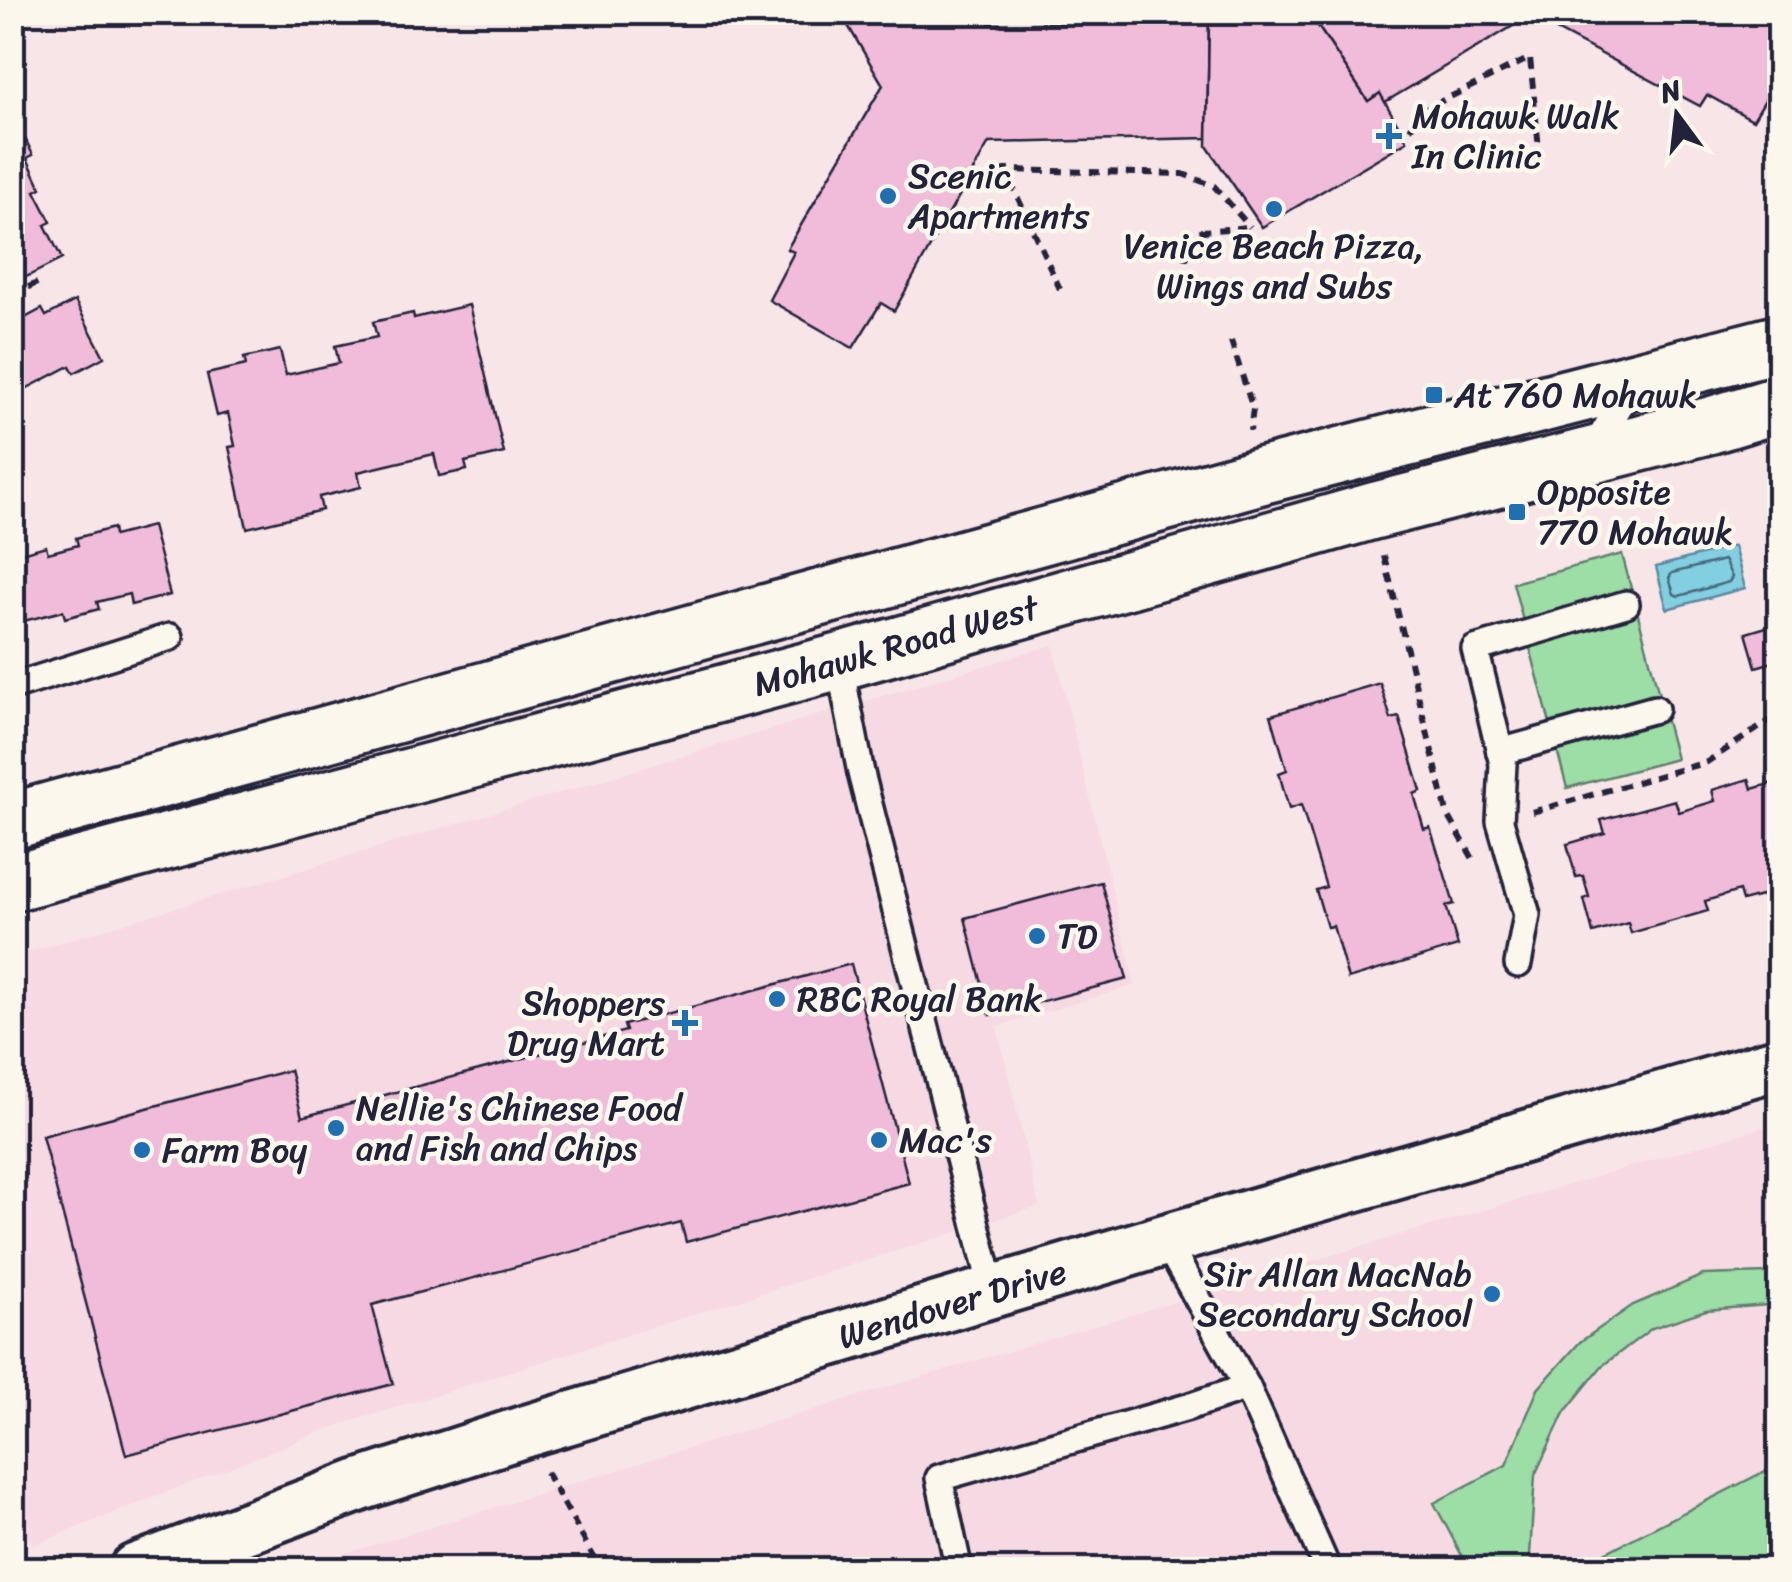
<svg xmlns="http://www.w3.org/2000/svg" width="1792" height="1582" font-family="Sriracha,sans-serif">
	<rect width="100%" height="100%" fill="#f8e5e7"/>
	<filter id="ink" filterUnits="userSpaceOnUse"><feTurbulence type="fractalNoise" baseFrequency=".01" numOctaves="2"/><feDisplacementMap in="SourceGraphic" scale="20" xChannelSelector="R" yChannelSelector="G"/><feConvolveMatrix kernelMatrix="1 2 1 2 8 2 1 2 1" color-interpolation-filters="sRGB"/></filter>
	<g filter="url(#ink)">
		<g fill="#f6d9e3">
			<polygon points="1053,645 1135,985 997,1027 1039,1206 327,1429 33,1545 12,1507 12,957"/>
			<polygon points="1771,1125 1779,1130 1779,1569 302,1570 337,1556 898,1384"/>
		</g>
		<g fill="#9ddda6" stroke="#608070" stroke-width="2.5">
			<polygon points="1622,554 1676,759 1567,788 1513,583"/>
			<polygon points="1768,1273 1779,1276 1779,1307 1768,1305 1706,1310 1652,1328 1602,1366 1564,1413 1535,1475 1530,1555 1533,1569 1469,1569 1434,1503 1506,1465 1538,1389 1580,1342 1633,1305 1703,1275"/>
			<polygon points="1779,1464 1779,1569 1572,1569 1573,1569"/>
		</g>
		<polygon fill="#82cfe1" stroke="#5c8a9f" stroke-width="2.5" points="1734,546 1745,588 1667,609 1656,567"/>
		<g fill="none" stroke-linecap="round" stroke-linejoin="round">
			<polygon stroke="#48677d" stroke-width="2.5" points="1724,560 1732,577 1729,582 1679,596 1674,594 1669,578 1672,573"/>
		</g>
		<g fill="#f0bcda" stroke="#22223b" stroke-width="2.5">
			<polygon points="840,12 983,12 990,24 1209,19 1207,138 989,143 894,311 881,303 853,348 769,300 794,252 787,249 883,85"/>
			<polygon points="1287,12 1313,12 1310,14 1368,101 1380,93 1407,141 1262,227 1207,146 1209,19 1276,19"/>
			<polygon points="1313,12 1767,12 1780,19 1780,75 1753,120 1707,95 1700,106 1530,16 1385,102 1380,93 1368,101 1310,14"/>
			<polygon points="12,96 24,120 18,124 33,155 27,158 41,188 35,191 51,222 45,225 62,259 12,284"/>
			<polygon points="75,301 104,357 74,373 70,366 12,396 12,325 42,309 46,316"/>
			<polygon points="469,305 504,453 465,462 467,470 439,476 434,454 358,472 361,487 319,497 322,510 247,528 229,447 235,446 228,413 217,416 207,374 246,365 244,358 280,350 286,375 339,363 335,346 377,337 373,322 413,313 414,318"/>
			<polygon points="152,526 170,595 131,605 129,594 97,602 99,609 65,618 63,611 12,624 12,550 14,555 46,546 48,553 78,545 76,538 113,528 114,536"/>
			<polygon points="1780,623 1780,660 1756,667 1746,633"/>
			<polygon points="1380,683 1391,719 1399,717 1421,791 1414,794 1424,829 1430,827 1454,904 1446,906 1458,946 1348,979 1333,926 1327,927 1316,890 1326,887 1301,805 1289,809 1279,773 1287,770 1271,715"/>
			<polygon points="1749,779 1752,789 1780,781 1780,877 1776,878 1780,891 1742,901 1739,891 1705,901 1708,911 1631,933 1628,923 1593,933 1584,899 1589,897 1583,876 1576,877 1567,844 1605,833 1601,820 1675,800 1679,812 1715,801 1712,790"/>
			<polygon points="1101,882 1127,979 990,1015 965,918"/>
			<polygon points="851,964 909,1183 686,1242 681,1223 372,1305 393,1384 126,1455 42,1136 290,1070 302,1117 626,1031 624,1025"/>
		</g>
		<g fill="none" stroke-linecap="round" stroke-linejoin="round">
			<defs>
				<g id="lane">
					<polyline points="1593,450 1635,380 1706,422"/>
					<polyline points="839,662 861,773 993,1292"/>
					<polyline points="12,687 170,637"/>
					<polyline points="1500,752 1655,709"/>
					<polyline points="1518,964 1527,915 1500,821 1503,764 1475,649 1626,604"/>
					<polyline points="1165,1240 1247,1387 1328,1570"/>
					<polyline points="959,1570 939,1478 1188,1407 1247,1387"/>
				</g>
				<g id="street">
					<path id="s1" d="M135 1570 360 1485 523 1432 1165 1240 1780 1063"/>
				</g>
				<g id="secondary">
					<polyline points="12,821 1264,475 1780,343"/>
					<path id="s2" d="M12 883 839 662 1373 511 1711 425 1780 404"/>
				</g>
			</defs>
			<use href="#lane" stroke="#22223b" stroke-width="32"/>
			<use href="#street" stroke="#22223b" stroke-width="58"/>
			<use href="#secondary" stroke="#22223b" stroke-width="62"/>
			<g stroke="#22223b" stroke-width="6" stroke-dasharray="10 8" stroke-linecap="butt">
				<polyline points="1269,12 1276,19"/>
				<polyline points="1410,129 1423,110 1530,58 1540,159"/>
				<polyline points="1186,260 1192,232 1249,227"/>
				<polyline points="1060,289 1005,170 1183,174 1214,186 1250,227"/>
				<polyline points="12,295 41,281"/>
				<polyline points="1231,341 1253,409 1250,431"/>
				<polyline points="1384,556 1447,813 1476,864"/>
				<polyline points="1532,812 1707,762 1780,714"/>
				<polyline points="546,1472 601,1570"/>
			</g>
			<use href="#lane" stroke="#fbf7ec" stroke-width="25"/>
			<use href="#street" stroke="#fbf7ec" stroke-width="50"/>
			<use href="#secondary" stroke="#fbf7ec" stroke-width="55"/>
		</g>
	</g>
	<g fill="#1f6fb2" stroke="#fbf7ec" stroke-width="4">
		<path d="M1384 121h10v10h10v10h-10v10h-10v-10h-10v-10h10z"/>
		<circle cx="888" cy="196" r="10"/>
		<circle cx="1274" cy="209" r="10"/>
		<rect x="1424" y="385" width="20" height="20" rx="5"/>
		<rect x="1507" y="502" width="20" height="20" rx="5"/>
		<circle cx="1037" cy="936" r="10"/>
		<circle cx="777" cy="999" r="10"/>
		<path d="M680 1008h10v10h10v10h-10v10h-10v-10h-10v-10h10z"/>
		<circle cx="336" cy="1128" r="10"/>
		<circle cx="879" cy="1140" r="10"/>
		<circle cx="142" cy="1150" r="10"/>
		<circle cx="1492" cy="1294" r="10"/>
	</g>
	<g text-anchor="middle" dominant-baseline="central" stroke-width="9" stroke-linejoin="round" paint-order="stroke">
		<g font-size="35" fill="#22223b" stroke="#fbf7ec" text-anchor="start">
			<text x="1412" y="116">Mohawk Walk<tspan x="1412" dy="40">In Clinic</tspan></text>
			<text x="908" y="176">Scenic<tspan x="908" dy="40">Apartments</tspan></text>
			<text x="1274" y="246" text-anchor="middle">Venice Beach Pizza,<tspan x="1274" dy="40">Wings and Subs</tspan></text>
			<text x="1454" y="395">At 760 Mohawk</text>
			<text x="1537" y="492">Opposite<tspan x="1537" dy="40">770 Mohawk</tspan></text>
			<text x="1057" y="936">TD</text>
			<text x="797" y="999">RBC Royal Bank</text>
			<text x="665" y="1003" text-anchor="end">Shoppers<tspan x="665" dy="40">Drug Mart</tspan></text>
			<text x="356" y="1108">Nellie's Chinese Food<tspan x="356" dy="40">and Fish and Chips</tspan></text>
			<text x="899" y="1140">Mac's</text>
			<text x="162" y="1150">Farm Boy</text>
			<text x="1472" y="1274" text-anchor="end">Sir Allan MacNab<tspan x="1472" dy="40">Secondary School</tspan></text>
		</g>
		<g font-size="35" fill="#22223b" stroke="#fbf7ec">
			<text stroke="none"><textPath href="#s2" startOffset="915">Mohawk Road West</textPath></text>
			<text stroke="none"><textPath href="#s1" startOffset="860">Wendover Drive</textPath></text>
		</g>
	</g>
	<rect width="1792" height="1582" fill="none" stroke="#fbf7ec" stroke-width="50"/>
	<rect x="25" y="25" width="1742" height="1532" fill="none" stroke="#22223b" stroke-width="4" filter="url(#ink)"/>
	<g transform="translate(1677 115) rotate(345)" stroke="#fbf7ec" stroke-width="8" paint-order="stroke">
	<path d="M0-8L18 38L0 25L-18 38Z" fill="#22223b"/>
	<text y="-15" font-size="28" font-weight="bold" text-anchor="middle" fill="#22223b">N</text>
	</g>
</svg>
